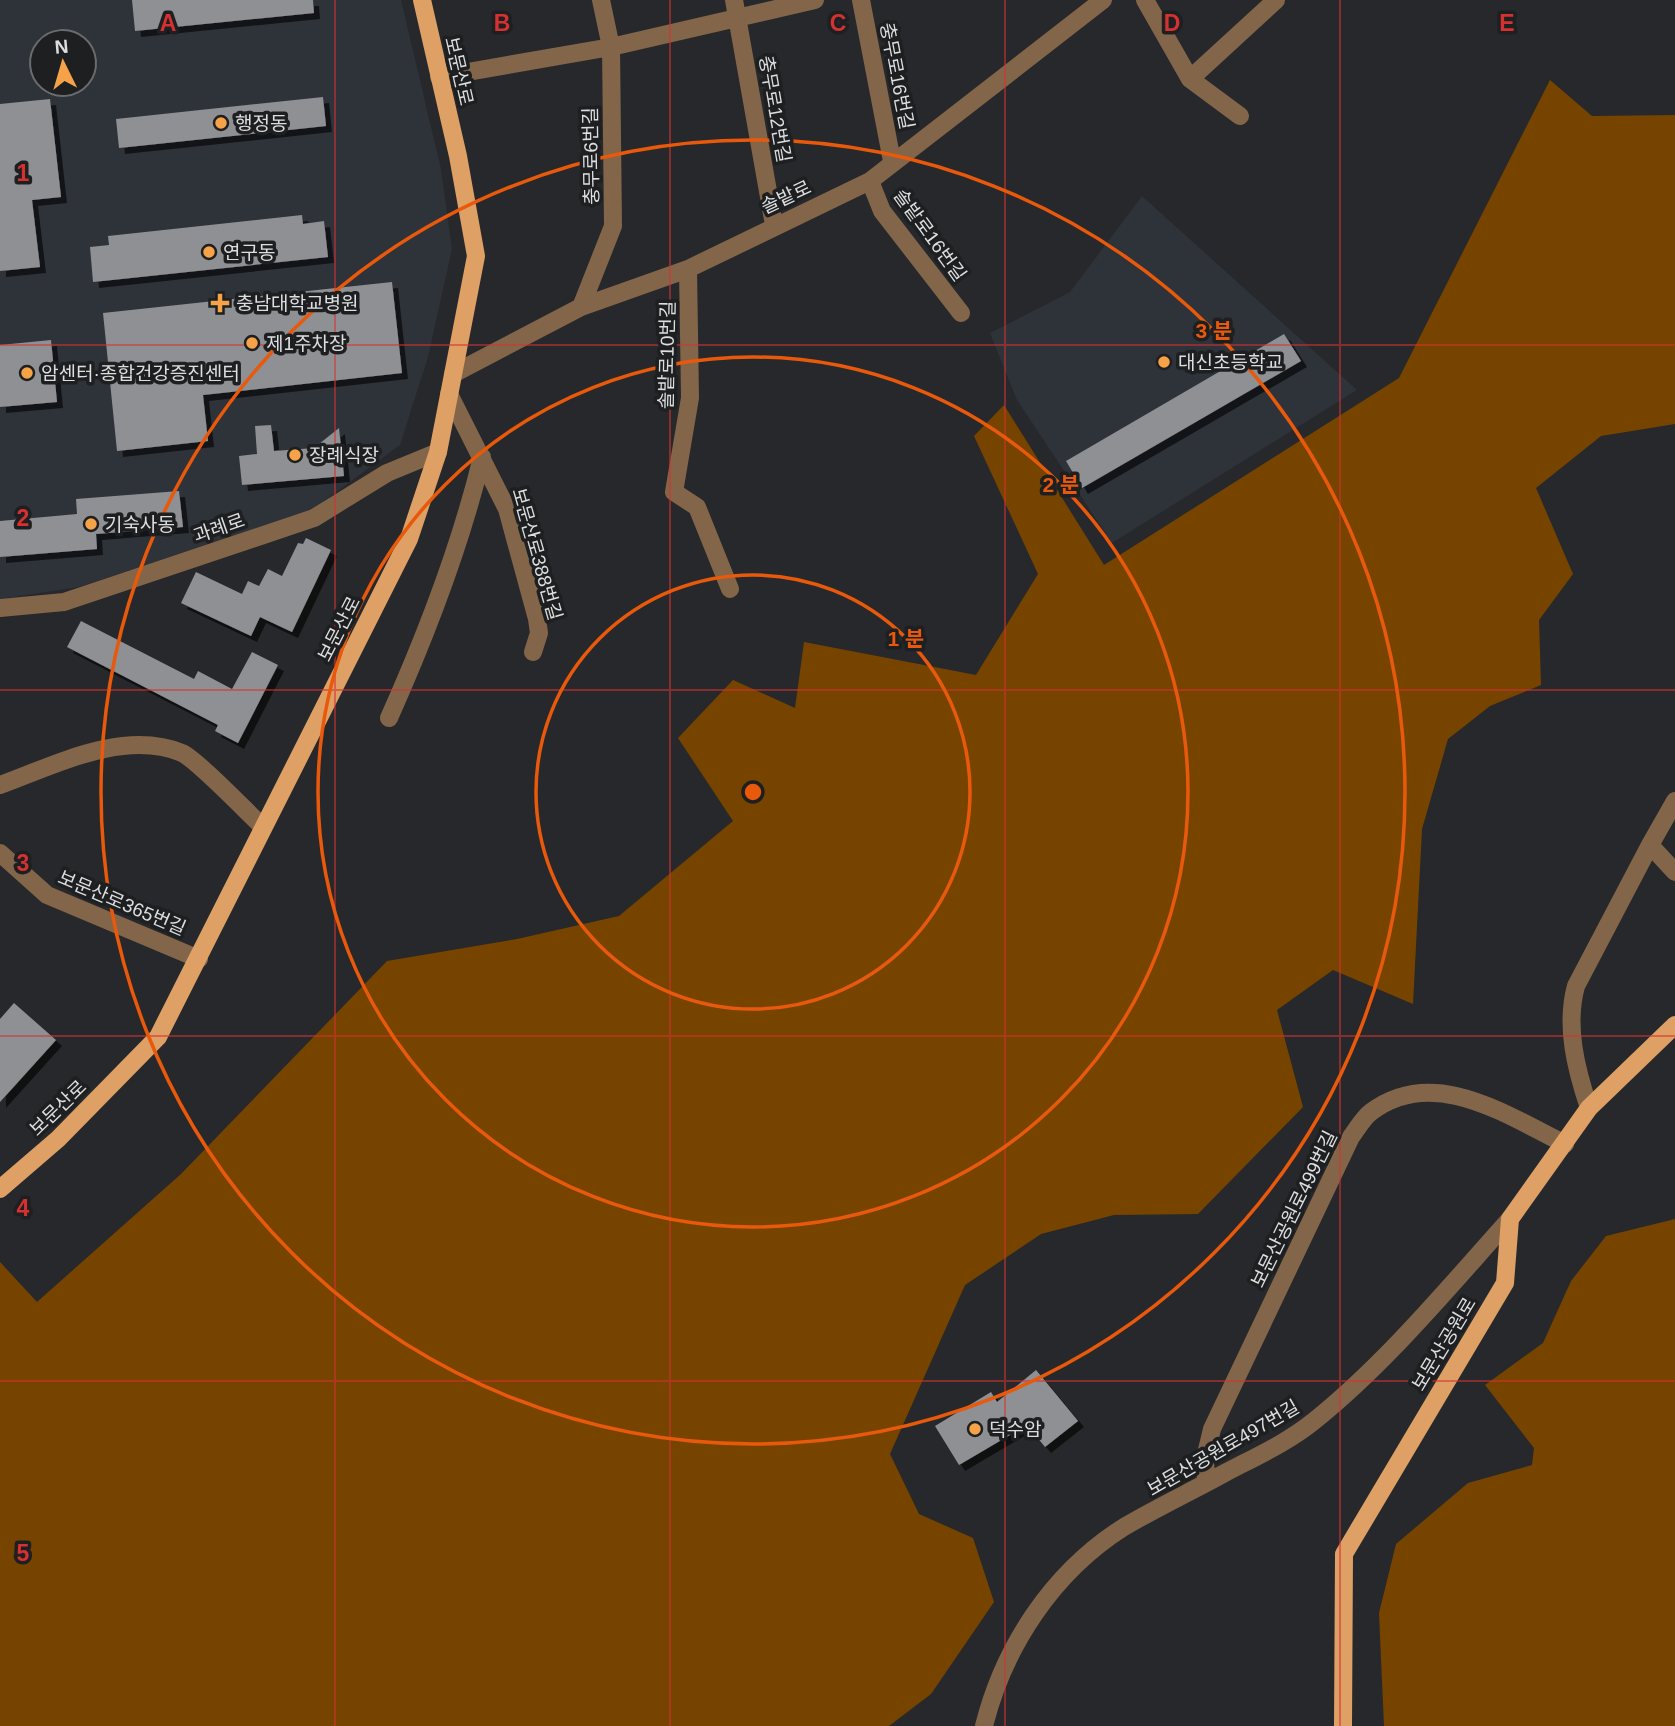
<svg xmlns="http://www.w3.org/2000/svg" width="1675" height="1726" viewBox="0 0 1675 1726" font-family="Arial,'Noto Sans KR',sans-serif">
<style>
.built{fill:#2e3239;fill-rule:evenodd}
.forest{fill:#740}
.building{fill:#8e9093;filter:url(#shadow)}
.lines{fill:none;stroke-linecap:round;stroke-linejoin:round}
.minor{stroke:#836549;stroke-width:18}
.major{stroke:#dea064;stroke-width:18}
.grid{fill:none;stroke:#d63131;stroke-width:2;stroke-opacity:0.55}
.ring{fill:none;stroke:#e8590c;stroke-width:3.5}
.poi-dot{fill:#f6a248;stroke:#1d1f21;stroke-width:2.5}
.labels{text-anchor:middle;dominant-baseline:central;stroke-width:7;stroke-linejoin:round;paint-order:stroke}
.street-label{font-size:19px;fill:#dddee0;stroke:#1d1f21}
.poi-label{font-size:19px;fill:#dddee0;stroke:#1d1f21;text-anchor:start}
.grid-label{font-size:23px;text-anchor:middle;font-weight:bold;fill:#d63131;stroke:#1d1f21;stroke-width:7;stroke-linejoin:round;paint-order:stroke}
.centre{fill:#e8590c;stroke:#1d1f21;stroke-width:3.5}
.ring-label{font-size:21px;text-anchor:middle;font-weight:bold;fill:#e8590c;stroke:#1d1f21;stroke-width:7;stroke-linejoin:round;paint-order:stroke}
</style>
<defs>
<filter id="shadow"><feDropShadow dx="6" dy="6" stdDeviation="0" flood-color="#0009"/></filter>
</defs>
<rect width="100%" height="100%" fill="#27282b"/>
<path class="built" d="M 0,0 L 401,0 L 441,169 L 452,249 L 428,357 L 400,445 L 312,510 L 79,587 L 0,599 ZM 42,42 L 84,42 L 84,84 L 42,84 Z
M 1142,196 L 1357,390 L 1112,543 L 1017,400 L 990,333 L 1070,292 Z"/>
<path class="forest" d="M 1550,80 L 1592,116 L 1675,115 L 1675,424 L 1601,436 L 1536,488 L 1573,574 L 1539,620 L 1541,685 L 1490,706 L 1448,739 L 1422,829 L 1413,1004 L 1333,970 L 1277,1010 L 1303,1107 L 1198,1214 L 1114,1215 L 1041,1234 L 965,1285 L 890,1454 L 919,1514 L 973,1538 L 994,1602 L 931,1694 L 889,1726 L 0,1726 L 0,1262 L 37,1302 L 181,1174 L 387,961 L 517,939 L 619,916 L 733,821 L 678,738 L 733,680 L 795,708 L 804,642 L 976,675 L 1038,574 L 974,436 L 1004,405 L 1104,565 L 1399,378 Z
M 1675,1219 L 1675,1726 L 1384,1726 L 1379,1613 L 1396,1544 L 1468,1483 L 1532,1465 L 1534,1448 L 1485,1385 L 1543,1343 L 1571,1281 L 1606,1236 Z"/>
<path class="building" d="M 132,0 L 313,0 L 314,13 L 135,31 Z
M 323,97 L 326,126 L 119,148 L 116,119 Z
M 50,99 L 61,197 L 32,200 L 40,267 L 0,271 L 0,104 Z
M 302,215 L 303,224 L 324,221 L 328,257 L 93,282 L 90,247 L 109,245 L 108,236 Z
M 392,282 L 402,373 L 203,395 L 208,441 L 117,451 L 103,313 Z
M 1284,334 L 1301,361 L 1082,488 L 1066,461 Z
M 51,340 L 57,402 L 0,407 L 0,345 Z
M 271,425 L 274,451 L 314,448 L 339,428 L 344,476 L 242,485 L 239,456 L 257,454 L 255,426 Z
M 179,491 L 183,527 L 96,534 L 97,549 L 0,557 L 0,521 L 77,514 L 76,499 Z
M 306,538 L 331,550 L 292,632 L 260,617 L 251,636 L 181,603 L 196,572 L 242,594 L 248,581 L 259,586 L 268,569 L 282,576 L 298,543 L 303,544 Z
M 81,621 L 194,679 L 198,671 L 232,689 L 252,652 L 278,665 L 238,743 L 215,731 L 218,725 L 67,647 Z
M 14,1003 L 56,1040 L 0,1102 L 0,1019 Z
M 1036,1370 L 1078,1421 L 1045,1447 L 1027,1425 L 959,1465 L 935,1426 L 991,1392 L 997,1402 Z"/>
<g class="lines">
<path class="minor" d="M 734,0 L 774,225
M 861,0 L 892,161
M 1145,0 L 1190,79 L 1240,116
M 439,77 L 611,47 L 815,0
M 1190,79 L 1276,0
M 870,181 L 882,211 L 961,313
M 688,269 L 690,398 L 674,492 L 697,507 L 730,589
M 581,307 L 613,226 L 611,47 L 601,0
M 453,374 L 581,307 L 688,269 L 870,181 L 1103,0
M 449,394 L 507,509 L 537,619 L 539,633 L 533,652
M 0,608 L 64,602 L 314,518 L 387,473 L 438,452
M 389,718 C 427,633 460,548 482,457
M 0,785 C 55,765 124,729 182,753 C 197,760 247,812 262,826
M 1675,801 L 1650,845 L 1675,872
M 0,853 L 47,895 L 199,959
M 1589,1108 C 1576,1069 1565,1026 1576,986 L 1650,845
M 1206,1483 L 1205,1458 L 1212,1429 L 1351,1137 C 1357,1129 1363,1118 1371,1112 C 1434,1065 1506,1115 1565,1144
M 984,1726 C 1004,1646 1053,1572 1124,1527 C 1156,1508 1190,1492 1223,1474 C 1253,1458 1287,1443 1314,1421 C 1387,1362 1448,1288 1510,1219"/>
<path class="major" d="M 0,1189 L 58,1139 L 158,1037 L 409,539 L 438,452 L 476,256 L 458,156 L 422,0
M 1343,1726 L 1344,1554 L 1505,1283 L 1510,1219 L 1589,1108 L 1675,1025"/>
</g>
<path class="grid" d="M 335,0 L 335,1726M 670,0 L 670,1726M 1005,0 L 1005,1726M 1340,0 L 1340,1726M 0,345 L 1675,345M 0,690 L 1675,690M 0,1036 L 1675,1036M 0,1381 L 1675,1381"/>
<g class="ring">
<circle cx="753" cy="792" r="217"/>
<circle cx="753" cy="792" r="435"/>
<circle cx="753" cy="792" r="652"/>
</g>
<g class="poi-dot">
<circle cx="221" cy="123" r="7"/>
<circle cx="209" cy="252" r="7"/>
<path d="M216.5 292.5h7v7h7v7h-7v7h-7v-7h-7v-7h7z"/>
<circle cx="252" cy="343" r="7"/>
<circle cx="1164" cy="362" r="7"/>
<circle cx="27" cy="373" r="7"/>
<circle cx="295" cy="455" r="7"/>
<circle cx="91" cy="524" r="7"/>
<circle cx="975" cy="1429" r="7"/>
</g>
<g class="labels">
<g class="street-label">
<text transform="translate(459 71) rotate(77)">보문산로</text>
<text transform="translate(897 76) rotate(79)">충무로16번길</text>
<text transform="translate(775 109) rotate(80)">충무로12번길</text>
<text transform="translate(591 156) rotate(-91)">충무로6번길</text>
<text transform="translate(786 197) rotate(-25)">솔밭로</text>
<text transform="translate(930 235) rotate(54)">솔밭로16번길</text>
<text transform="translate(667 355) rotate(-89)">솔밭로10번길</text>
<text transform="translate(219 528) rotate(-19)">과례로</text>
<text transform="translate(537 554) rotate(74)">보문산로388번길</text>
<text transform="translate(339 629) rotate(-63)">보문산로</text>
<text transform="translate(122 903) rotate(23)">보문산로365번길</text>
<text transform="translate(58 1108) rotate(-44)">보문산로</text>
<text transform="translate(1294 1209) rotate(-64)">보문산공원로499번길</text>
<text transform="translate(1444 1344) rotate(-59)">보문산공원로</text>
<text transform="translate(1223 1448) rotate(-30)">보문산공원로497번길</text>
</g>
<g class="poi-label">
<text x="235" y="123">행정동</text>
<text x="223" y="252">연구동</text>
<text x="236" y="303">충남대학교병원</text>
<text x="266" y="343">제1주차장</text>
<text x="1178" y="362">대신초등학교</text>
<text x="41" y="373">암센터·종합건강증진센터</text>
<text x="309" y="455">장례식장</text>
<text x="105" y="524">기숙사동</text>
<text x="989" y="1429">덕수암</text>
</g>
</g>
<g class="grid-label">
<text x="168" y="31">A</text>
<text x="502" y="31">B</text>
<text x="838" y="31">C</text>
<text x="1172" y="31">D</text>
<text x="1507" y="31">E</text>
<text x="23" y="181">1</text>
<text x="23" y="526">2</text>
<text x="23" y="871">3</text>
<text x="23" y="1216">4</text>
<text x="23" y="1561">5</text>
</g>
<circle cx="753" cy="792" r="10" class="centre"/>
<g class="ring-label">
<text x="1214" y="338">3 분</text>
<text x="1061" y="492">2 분</text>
<text x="906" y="646">1 분</text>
</g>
<g transform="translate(63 63) rotate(355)"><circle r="33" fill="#1d1f21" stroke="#6a6b6d" stroke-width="2"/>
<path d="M0-5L12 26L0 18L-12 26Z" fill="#f6a248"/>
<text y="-10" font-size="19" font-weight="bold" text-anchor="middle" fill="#dddee0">N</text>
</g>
</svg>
